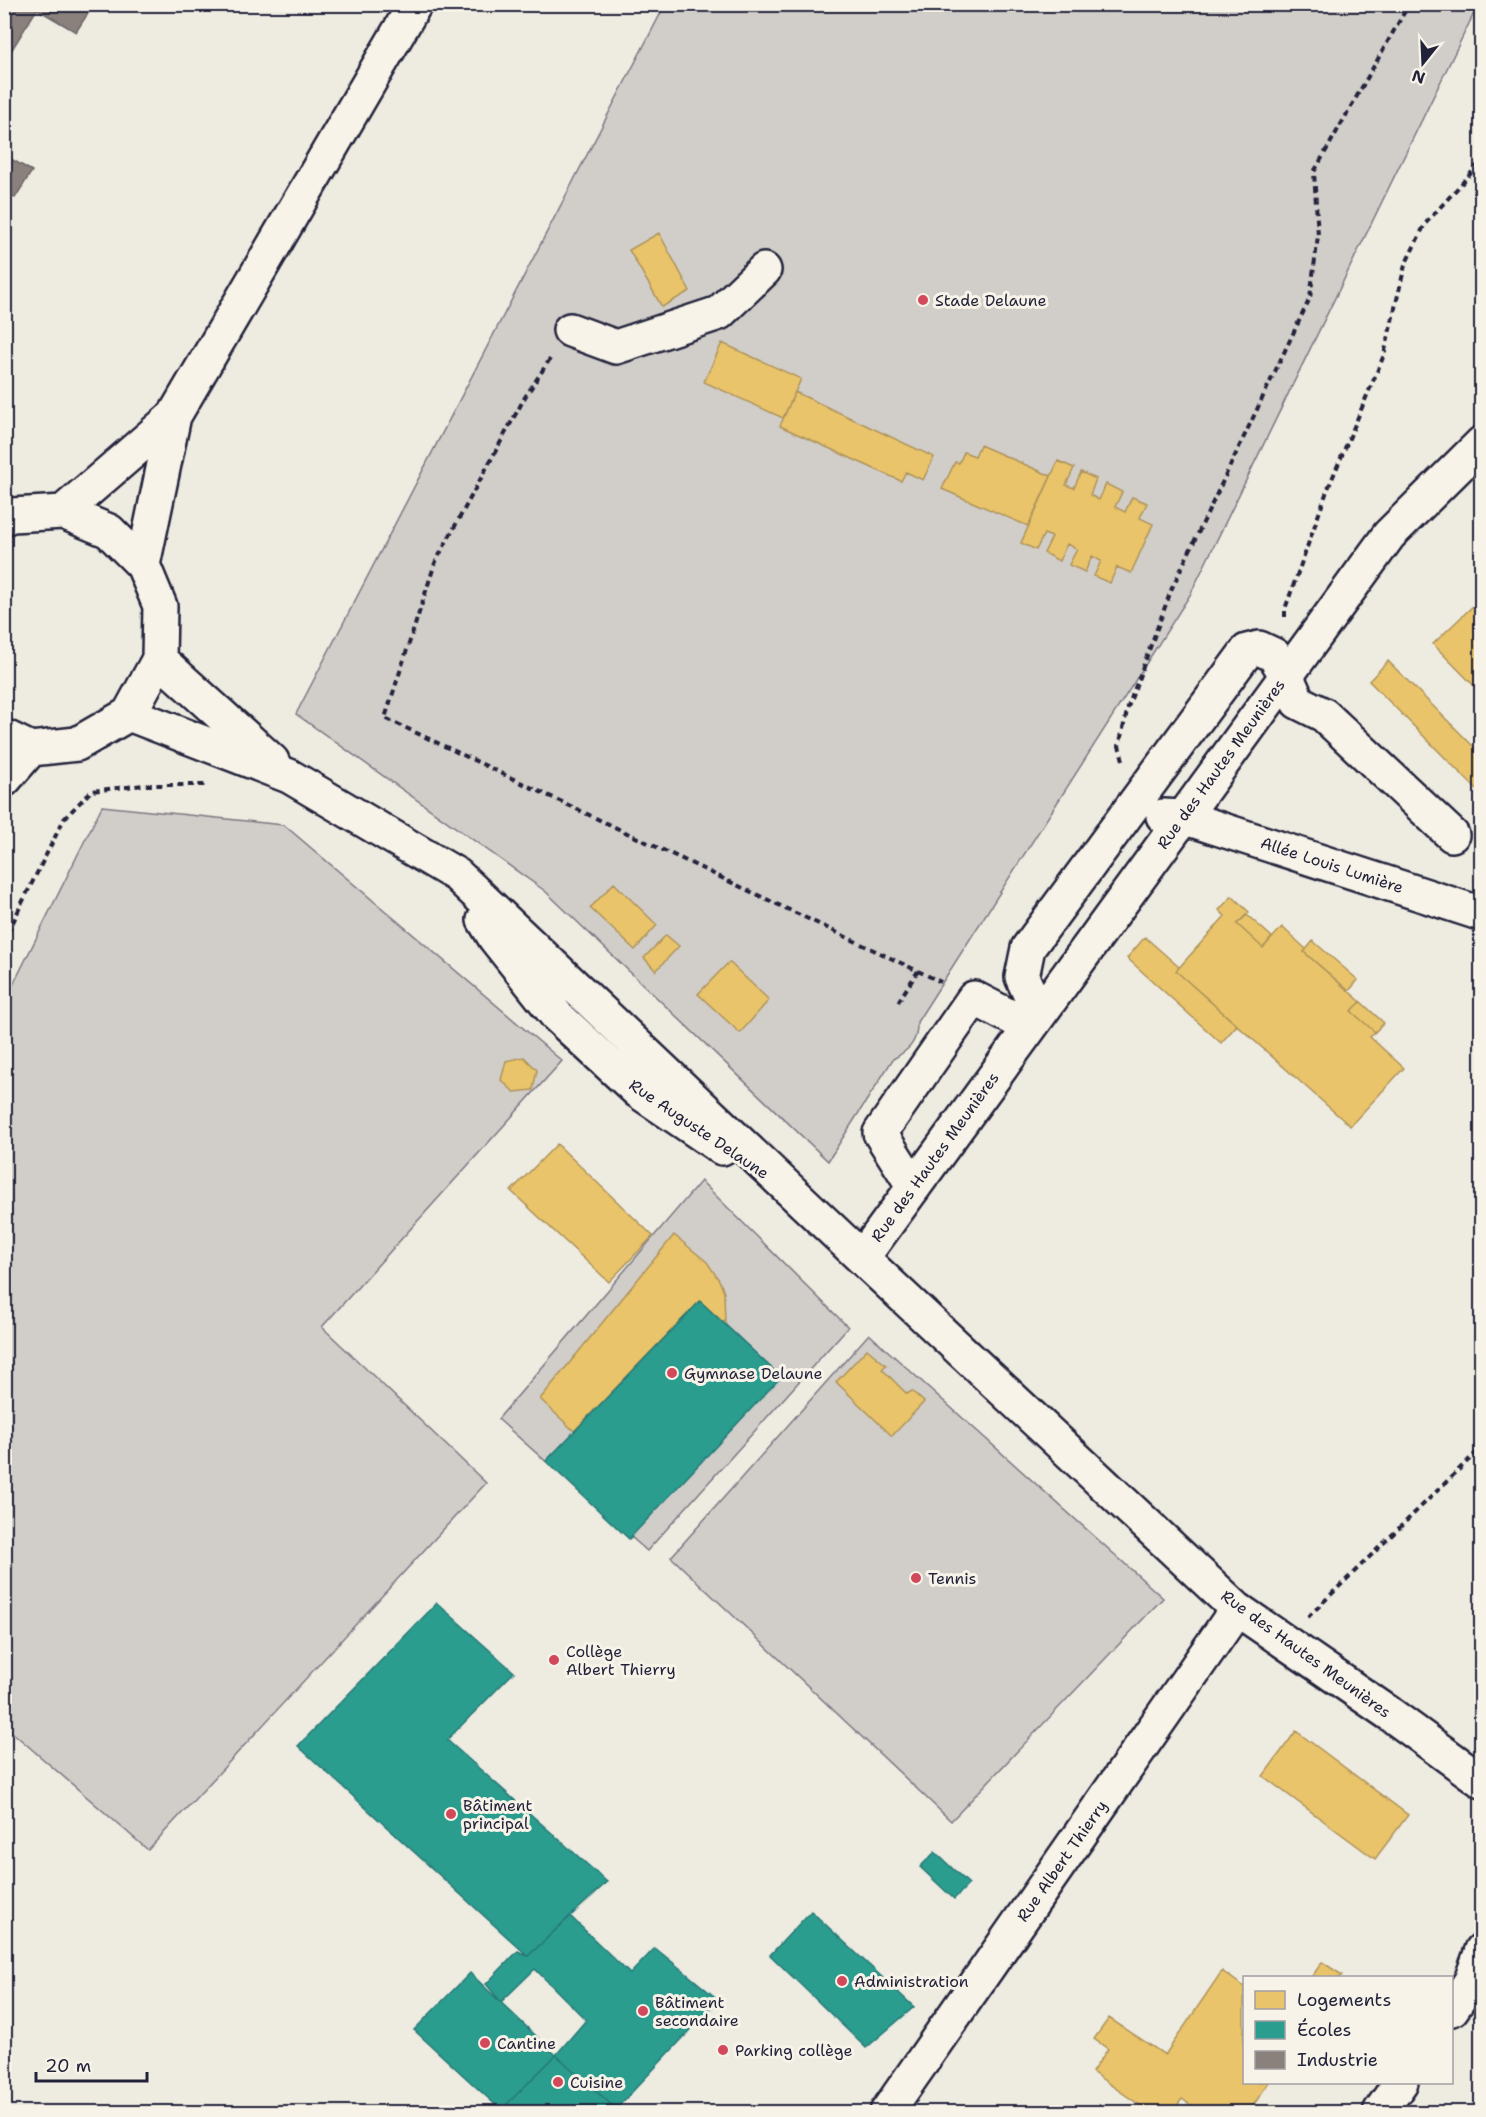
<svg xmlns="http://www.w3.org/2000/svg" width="1486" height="2117" viewBox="0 0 1486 2117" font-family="'Shantell Sans',sans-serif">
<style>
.green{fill:#d1cdc9;stroke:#7a7882;stroke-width:1.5}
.homes{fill:#e9c46a;stroke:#ad935c;stroke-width:1.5}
.schools{fill:#2a9d8f;stroke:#287876;stroke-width:1.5}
.industry{fill:#8a817c;stroke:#6b6468;stroke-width:1.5}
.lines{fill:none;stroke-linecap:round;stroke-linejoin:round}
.minor-casing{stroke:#22223b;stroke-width:38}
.major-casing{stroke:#22223b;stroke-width:38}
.path{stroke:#22223b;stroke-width:4;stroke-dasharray:6 4.5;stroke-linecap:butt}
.minor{stroke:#f7f3e8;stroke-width:33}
.major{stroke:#f7f3e8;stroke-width:33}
.poi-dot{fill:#d1495b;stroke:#f7f3e8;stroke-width:2}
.labels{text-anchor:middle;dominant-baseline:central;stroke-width:6;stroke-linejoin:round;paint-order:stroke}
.poi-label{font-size:16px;fill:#22223b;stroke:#f7f3e8;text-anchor:start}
.street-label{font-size:16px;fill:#22223b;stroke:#f7f3e8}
</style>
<rect width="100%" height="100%" fill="#eeebe1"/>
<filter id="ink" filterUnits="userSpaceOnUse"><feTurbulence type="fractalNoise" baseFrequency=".0167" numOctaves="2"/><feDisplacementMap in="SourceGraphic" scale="12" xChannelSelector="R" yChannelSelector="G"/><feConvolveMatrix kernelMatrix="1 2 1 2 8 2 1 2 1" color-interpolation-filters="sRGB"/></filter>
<g filter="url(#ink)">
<path class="green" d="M 665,5 L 1478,5 L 1190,595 L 917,1022 C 918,1042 909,1050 893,1059 L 828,1161 L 545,891 L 296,714 Z
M 102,806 L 284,825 L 562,1061 L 322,1327 L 486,1483 L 148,1850 L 5,1726 L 4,1003 Z
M 701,1181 L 848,1327 L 647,1551 L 498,1419 Z
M 869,1334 L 1163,1598 L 951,1821 L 671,1557 Z"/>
<path class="homes" d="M 659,233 L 690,291 L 662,307 L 629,250 Z
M 722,343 L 801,379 L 783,418 L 704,382 Z
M 795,392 L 934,457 L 923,480 L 906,472 L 901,481 L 780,426 Z
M 980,445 L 1051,476 L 1028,526 L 942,489 L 955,462 L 959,463 L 964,452 L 975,456 Z
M 1058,461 L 1074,468 L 1066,485 L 1074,488 L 1081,472 L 1096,479 L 1090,495 L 1099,500 L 1106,484 L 1122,492 L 1115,507 L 1125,512 L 1132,497 L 1147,503 L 1140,518 L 1153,524 L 1131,573 L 1117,567 L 1110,583 L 1094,576 L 1101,561 L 1092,556 L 1085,572 L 1069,565 L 1077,549 L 1067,544 L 1059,561 L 1044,553 L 1052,537 L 1044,534 L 1036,550 L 1021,543 Z
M 1475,604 L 1482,610 L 1482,694 L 1433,644 Z
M 1388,661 L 1482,755 L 1482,795 L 1369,681 Z
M 614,883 L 657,925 L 635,950 L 590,908 Z
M 1232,896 L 1249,912 L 1237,924 L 1263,948 L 1282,927 L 1306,949 L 1304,952 L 1361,1002 L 1351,1011 L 1375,1032 L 1370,1037 L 1404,1068 L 1350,1126 L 1176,971 L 1225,916 L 1219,910 Z
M 1247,915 L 1272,937 L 1263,948 L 1237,924 Z
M 666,935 L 679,946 L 656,971 L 644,958 Z
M 1145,937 L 1179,967 L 1176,971 L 1237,1025 L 1221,1043 L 1127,958 Z
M 1313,941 L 1358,980 L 1349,991 L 1304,952 Z
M 729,962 L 769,1000 L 740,1033 L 698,994 Z
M 1361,1002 L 1384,1023 L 1375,1032 L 1351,1011 Z
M 524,1057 L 537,1070 L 533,1090 L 514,1092 L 501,1080 L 506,1061 Z
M 557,1144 L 653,1236 L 609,1282 L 511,1191 Z
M 674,1235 L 707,1262 L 719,1280 L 724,1292 L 725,1324 L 700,1301 L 574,1431 L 540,1399 Z
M 867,1349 L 886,1365 L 882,1369 L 907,1394 L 912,1391 L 924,1402 L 892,1436 L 836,1382 Z
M 1296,1731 L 1408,1815 L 1375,1859 L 1263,1776 Z
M 1322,1962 L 1342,1975 L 1340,1978 L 1311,1978 Z
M 1222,1971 L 1244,1987 L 1244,2082 L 1269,2082 L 1249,2112 L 1201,2112 L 1182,2099 L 1172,2112 L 1150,2112 L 1092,2072 L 1108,2049 L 1094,2039 L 1109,2018 L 1165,2055 Z"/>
<path class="schools" d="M 700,1301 L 781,1377 L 629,1539 L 546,1461 Z
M 437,1603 L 514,1672 L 447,1740 L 607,1882 L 528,1956 L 298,1746 Z
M 935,1852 L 969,1884 L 954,1899 L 920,1867 Z
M 811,1911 L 914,2007 L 866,2048 L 770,1955 Z
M 570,1916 L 630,1974 L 655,1948 L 719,2000 L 616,2109 L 556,2055 L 586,2020 L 535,1969 L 501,2002 L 486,1984 L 518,1951 L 528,1956 Z
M 470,1973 L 556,2055 L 501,2110 L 414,2030 Z
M 556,2055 L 616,2109 L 612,2112 L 504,2112 L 501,2110 Z"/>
<path class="industry" d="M 4,4 L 94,4 L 76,32 L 37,9 L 11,51 L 4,47 Z
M 4,155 L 32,171 L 15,198 L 4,192 Z"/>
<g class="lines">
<g class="minor-casing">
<path id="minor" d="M 570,330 L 616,347 L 719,313 L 764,270
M 1482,443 L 1389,535 L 862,1258 L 1237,1609 L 1390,1714 L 1482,1781
M 159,659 L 272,761
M 129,714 L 289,776 L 457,875 L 862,1258
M 1163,816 L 1183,817 L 1482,914
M 484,920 L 495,938 L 557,1016 L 638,1091 L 722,1148
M 1039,1014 L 1022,977 L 1028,948 L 1247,651 L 1259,648 L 1274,655 L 1286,675 L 1298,702 L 1324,715 L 1452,835
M 914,1187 L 880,1133 L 974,998 L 1030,1027
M 1452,2009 L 1471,1981 L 1482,1950
M 887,2112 L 1237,1609
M 1380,2112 L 1401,2082"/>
</g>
<g class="major-casing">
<path id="major" d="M 63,512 L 174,416
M 4,518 L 12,515 L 63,512 L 109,531 L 143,565 L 160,606 L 159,659 L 129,714 L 77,744 L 31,749 L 4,736
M 143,565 L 174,416 L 415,4
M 4,780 L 31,749"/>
</g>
<path class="path" d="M 550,359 L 525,397 L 435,563 L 385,718 L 941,982
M 1285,617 L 1285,609 L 1327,491 L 1384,355 L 1405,265 L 1425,224 L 1473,171 L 1482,159
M 1123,760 L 1119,746 L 1128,707 L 1172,588 L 1310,298 L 1318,236 L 1314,172 L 1409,4
M 4,942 L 20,907 L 64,819 L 91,791 L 144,785 L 208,785
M 898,1002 L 918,971
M 1308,1617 L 1482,1447"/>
<use href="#minor" class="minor"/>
<use href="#major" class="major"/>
</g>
</g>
<g class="poi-dot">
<circle cx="923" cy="300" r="6"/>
<circle cx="672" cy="1373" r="6"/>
<circle cx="916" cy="1578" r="6"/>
<circle cx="554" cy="1660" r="6"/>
<circle cx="451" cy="1814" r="6"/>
<circle cx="842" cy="1981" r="6"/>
<circle cx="643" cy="2011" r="6"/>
<circle cx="485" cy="2043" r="6"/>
<circle cx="723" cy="2050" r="6"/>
<circle cx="558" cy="2082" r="6"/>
</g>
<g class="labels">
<g class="poi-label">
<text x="935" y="300">Stade Delaune</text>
<text x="684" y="1373">Gymnase Delaune</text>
<text x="928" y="1578">Tennis</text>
<text x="566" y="1651">Collège<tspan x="566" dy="18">Albert Thierry</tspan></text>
<text x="463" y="1805">Bâtiment<tspan x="463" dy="18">principal</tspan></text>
<text x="854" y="1981">Administration</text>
<text x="655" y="2002">Bâtiment<tspan x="655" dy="18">secondaire</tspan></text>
<text x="497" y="2043">Cantine</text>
<text x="735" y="2050">Parking collège</text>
<text x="570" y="2082">Cuisine</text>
</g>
<g class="street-label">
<text transform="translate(1221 764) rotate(-54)">Rue des Hautes Meunières</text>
<text transform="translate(1332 865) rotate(18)">Allée Louis Lumière</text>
<text transform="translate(699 1129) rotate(34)">Rue Auguste Delaune</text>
<text transform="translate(935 1157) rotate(-54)">Rue des Hautes Meunières</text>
<text transform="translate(1306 1654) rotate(36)">Rue des Hautes Meunières</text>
<text transform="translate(1062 1861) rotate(-55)">Rue Albert Thierry</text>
</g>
</g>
<rect width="1486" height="2117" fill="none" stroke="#f7f3e8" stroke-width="24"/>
<rect x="12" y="12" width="1462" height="2093" fill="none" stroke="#22223b" stroke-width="2" filter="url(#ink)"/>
<rect x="1243" y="1976" width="210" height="108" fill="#f7f3e8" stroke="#a29fa3" stroke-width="1.5"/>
<rect x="1255" y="1991" width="30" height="18" fill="#e9c46a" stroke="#a29fa3" stroke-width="1.5"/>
<text x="1297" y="2006" font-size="18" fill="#22223b">Logements</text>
<rect x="1255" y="2021" width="30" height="18" fill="#2a9d8f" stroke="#a29fa3" stroke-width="1.5"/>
<text x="1297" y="2036" font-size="18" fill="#22223b">Écoles</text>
<rect x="1255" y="2051" width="30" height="18" fill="#8a817c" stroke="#a29fa3" stroke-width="1.5"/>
<text x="1297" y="2066" font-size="18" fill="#22223b">Industrie</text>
<g transform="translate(1423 63) rotate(198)" stroke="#f7f3e8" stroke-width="4.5" paint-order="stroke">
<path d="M0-4.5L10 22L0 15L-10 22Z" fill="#22223b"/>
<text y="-9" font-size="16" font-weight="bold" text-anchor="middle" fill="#22223b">N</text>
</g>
<path d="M36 2072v9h111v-9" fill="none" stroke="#22223b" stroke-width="3"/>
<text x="45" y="2072" font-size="18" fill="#22223b" stroke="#f7f3e8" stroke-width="4.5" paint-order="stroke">20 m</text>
</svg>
